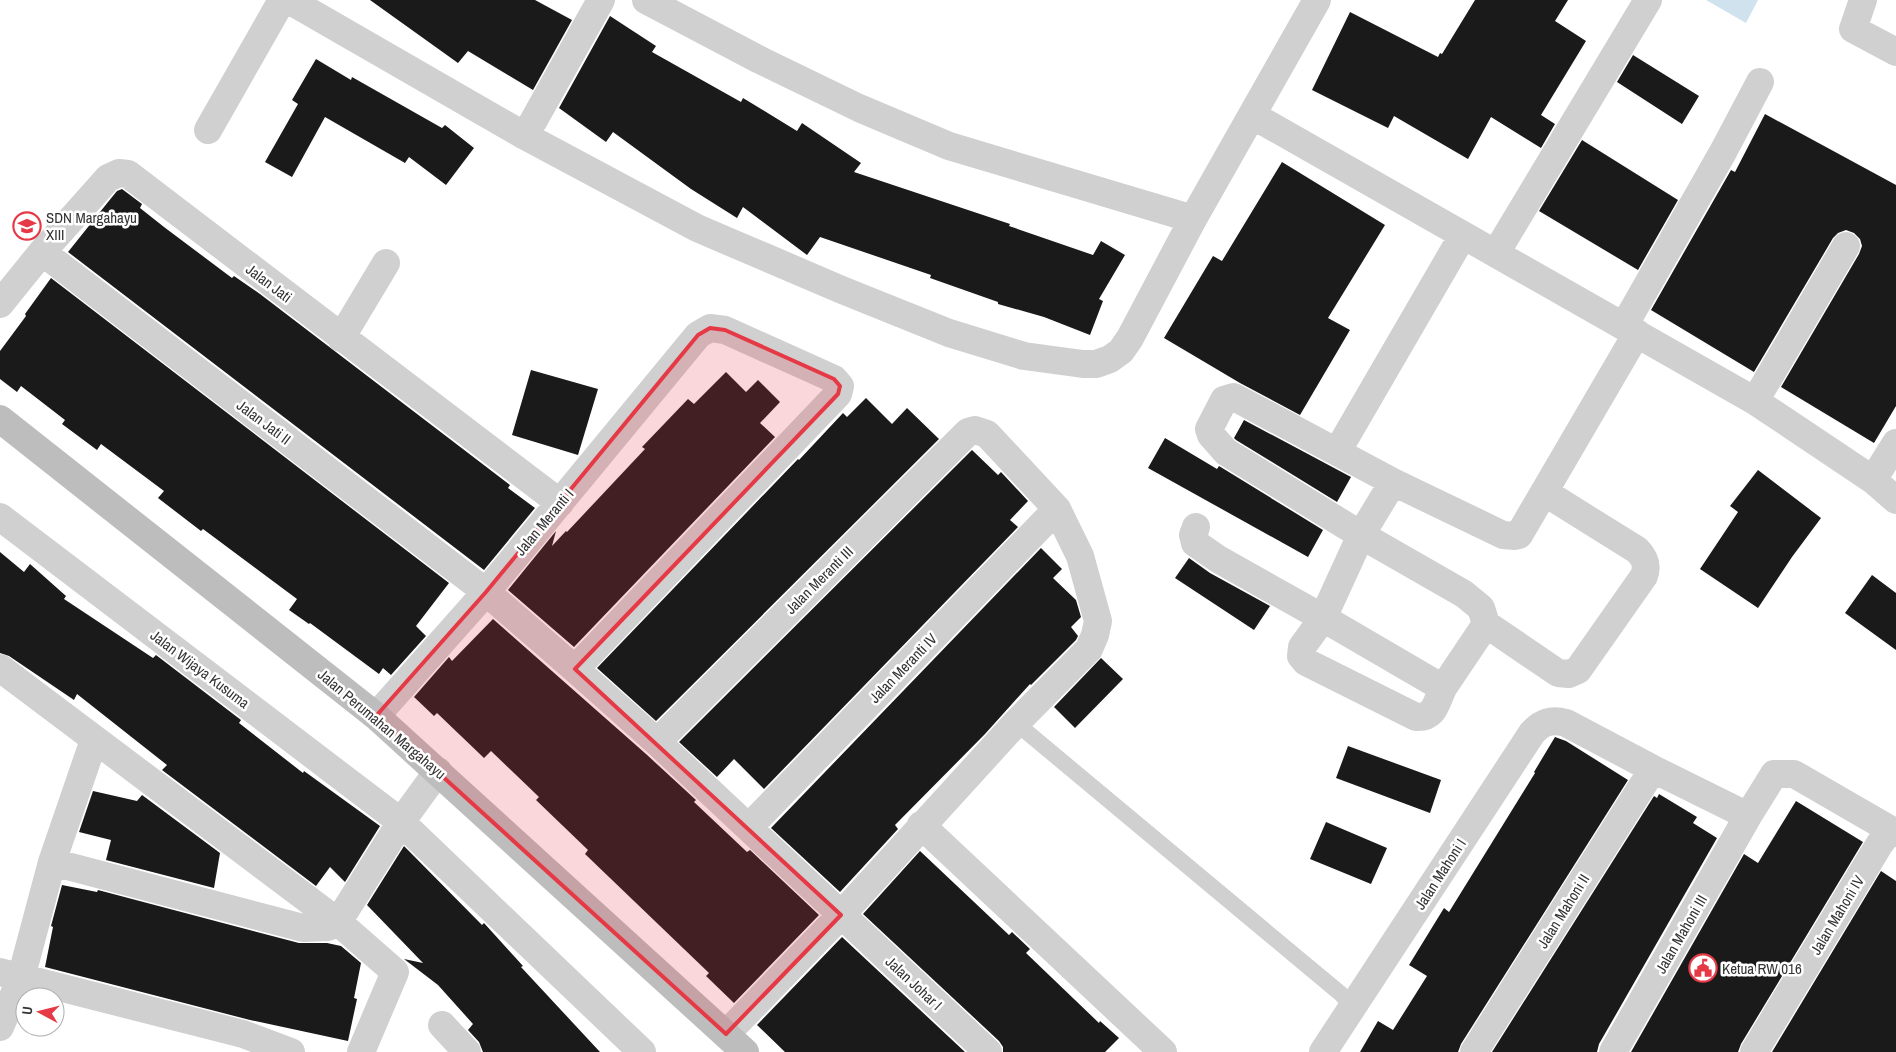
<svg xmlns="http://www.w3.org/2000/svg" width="1896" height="1052" viewBox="0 0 1896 1052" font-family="'Archivo Narrow',sans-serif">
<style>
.water{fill:#cfe2ee}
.building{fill:#1a1a1a}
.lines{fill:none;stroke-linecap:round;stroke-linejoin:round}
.lane{stroke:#d0d0d0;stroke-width:16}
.street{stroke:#d0d0d0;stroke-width:28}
.secondary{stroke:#bdbdbd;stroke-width:28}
.marked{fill:#e63946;fill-opacity:0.2;stroke:#e63946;stroke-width:4;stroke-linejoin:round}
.labels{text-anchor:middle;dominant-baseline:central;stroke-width:5;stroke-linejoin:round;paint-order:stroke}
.poi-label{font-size:15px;fill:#333;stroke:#fff;text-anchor:start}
.street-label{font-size:15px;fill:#333;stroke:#fff}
</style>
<rect width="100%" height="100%" fill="#fff"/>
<path class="water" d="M 1706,0 L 1758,0 L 1746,23 Z"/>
<path class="building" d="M 370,0 L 535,0 L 572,20 L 533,90 L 468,51 L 458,63 Z
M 1475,0 L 1568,0 L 1555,21 L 1586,41 L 1541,115 L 1555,124 L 1541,148 L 1491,117 L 1468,159 L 1394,116 L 1388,128 L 1312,90 L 1350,12 L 1438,57 L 1440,53 L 1442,54 Z
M 610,16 L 656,46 L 652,52 L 741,102 L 743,98 L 797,131 L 802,123 L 861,163 L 854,172 L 1010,224 L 1009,226 L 1093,255 L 1101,241 L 1125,255 L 1099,299 L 1103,301 L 1090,335 L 1044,317 L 998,304 L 998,302 L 930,278 L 931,275 L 820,237 L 807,255 L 743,207 L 737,218 L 691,189 L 613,132 L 606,142 L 559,108 Z
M 1633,55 L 1699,96 L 1682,124 L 1617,82 Z
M 316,59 L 351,80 L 352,77 L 442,128 L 445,125 L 474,148 L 446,185 L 409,157 L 405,163 L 325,117 L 292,177 L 265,162 L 298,104 L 292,100 Z
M 1765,114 L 1896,185 L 1896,406 L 1874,443 L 1781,387 L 1859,254 L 1862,246 L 1860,239 L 1854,233 L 1846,230 L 1838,233 L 1833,238 L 1754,372 L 1651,310 L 1731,170 L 1735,172 Z
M 1582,140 L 1678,200 L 1638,270 L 1539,211 Z
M 1282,162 L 1385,225 L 1328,318 L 1350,330 L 1300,415 L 1240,383 L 1164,338 L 1213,256 L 1222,261 Z
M 122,189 L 142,204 L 140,208 L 164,227 L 232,278 L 234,276 L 260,294 L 510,485 L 508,488 L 535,508 L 484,570 L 68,252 L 108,202 L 117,191 Z
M 51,278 L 449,583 L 416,626 L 426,636 L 391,675 L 383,668 L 379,674 L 310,623 L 309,624 L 289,610 L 297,599 L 203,529 L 201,531 L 158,498 L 164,491 L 101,444 L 97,450 L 62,424 L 65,420 L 21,386 L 17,392 L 0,379 L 0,351 L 26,316 L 25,314 Z
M 531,370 L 598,389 L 578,455 L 512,435 Z
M 726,372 L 746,392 L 758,380 L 780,402 L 760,423 L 775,437 L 574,647 L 508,590 L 556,531 L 552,546 L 566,531 L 567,532 L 645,449 L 642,447 L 688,399 L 694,404 Z
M 866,398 L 892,424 L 907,408 L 939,439 L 656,721 L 597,668 L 798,459 L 799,460 L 843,413 L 847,417 Z
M 1244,420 L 1351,477 L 1337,502 L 1236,440 L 1234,438 Z
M 1165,438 L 1217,469 L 1219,466 L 1323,530 L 1308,557 L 1148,468 Z
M 972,450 L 998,475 L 1001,472 L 1028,501 L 1010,520 L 1018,527 L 764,789 L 734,759 L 717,777 L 679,742 Z
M 1758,470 L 1821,518 L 1792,557 L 1758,608 L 1700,569 L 1738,512 L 1730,506 Z
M 1041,548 L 1062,569 L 1053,578 L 1076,600 L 1081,617 L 1071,627 L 1078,636 L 1076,640 L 1031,685 L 1030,684 L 985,734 L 895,825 L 898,829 L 840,892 L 771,828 Z
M 0,552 L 24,572 L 30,564 L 66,596 L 64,599 L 153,658 L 156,655 L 241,720 L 239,723 L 303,773 L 304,771 L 380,826 L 345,882 L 330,867 L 316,886 L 162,770 L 167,765 L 77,694 L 74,700 L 9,656 L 0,653 Z
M 1189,558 L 1210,573 L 1270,606 L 1254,630 L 1175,578 Z
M 1872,575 L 1896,593 L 1896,650 L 1845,613 Z
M 493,619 L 646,754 L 696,800 L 694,802 L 747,852 L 750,850 L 819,915 L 734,1003 L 706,976 L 709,973 L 585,854 L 588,850 L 536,800 L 539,797 L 491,751 L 484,758 L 437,713 L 434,716 L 414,697 L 449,657 L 452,661 Z
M 1101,658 L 1123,679 L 1075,728 L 1054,707 Z
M 1555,737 L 1566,741 L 1628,780 L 1461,1044 L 1458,1052 L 1360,1052 L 1378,1021 L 1393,1030 L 1427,976 L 1409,965 L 1444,908 L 1449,912 L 1535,773 L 1534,772 Z
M 1348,746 L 1441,780 L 1430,813 L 1336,778 Z
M 93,791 L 137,801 L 142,795 L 220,853 L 214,888 L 106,860 L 111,840 L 79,832 Z
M 1659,794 L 1697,817 L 1693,823 L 1717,838 L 1599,1044 L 1597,1052 L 1492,1052 L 1654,796 L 1657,798 Z
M 1796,801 L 1863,842 L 1741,1044 L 1738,1052 L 1631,1052 L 1744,854 L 1758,863 Z
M 1326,822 L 1387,848 L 1371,884 L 1310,859 Z
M 404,846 L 482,925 L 484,923 L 523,966 L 521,967 L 600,1052 L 483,1052 L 479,1042 L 468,1030 L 473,1024 L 438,985 L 404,959 L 423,963 L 367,905 Z
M 920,851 L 1009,935 L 1012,932 L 1030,949 L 1026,953 L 1099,1023 L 1100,1021 L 1119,1038 L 1105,1052 L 1003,1052 L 1003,1047 L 999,1041 L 863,914 Z
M 1881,871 L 1896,881 L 1896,1052 L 1772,1052 Z
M 62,885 L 97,892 L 98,890 L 299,943 L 327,943 L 341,946 L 361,963 L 354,998 L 357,999 L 348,1041 L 250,1020 L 45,967 L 53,927 L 51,926 Z
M 842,937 L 965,1052 L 785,1052 L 757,1025 Z"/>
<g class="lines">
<path class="lane" d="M 1016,723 L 1341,994 L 1353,1007"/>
<path class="street" d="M 289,0 L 525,136 L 697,228 L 842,290 L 949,333 L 1024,356 L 1083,364 L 1096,364 L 1110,359 L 1121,351 L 1130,338 L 1193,219 L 1317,0
M 646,0 L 760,60 L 859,108 L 949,146 L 1193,219
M 1863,0 L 1853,29 L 1896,52
M 1252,115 L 1755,401 L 1873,480 L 1896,500
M 208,130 L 282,0
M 525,136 L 601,0
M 1463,235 L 1337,452 L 1393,482 L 1503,535 L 1515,536 L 1519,535 L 1637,333
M 42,252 L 486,592 L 575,669 L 657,742 L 988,1052
M 1496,253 L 1648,0
M 0,304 L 42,252 L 108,178 L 119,173 L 128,174 L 560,503
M 1624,326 L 1723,152 L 1760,82
M 341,338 L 386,263
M 1755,401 L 1846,246
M 1337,452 L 1234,397 L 1224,400 L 1209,429 L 1211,435 L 1226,452 L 1361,535 L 1464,594 L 1481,608 L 1486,624 L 1558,673 L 1569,674 L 1578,670 L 1644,576 C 1648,565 1645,558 1637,550 L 1544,492
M 1873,480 L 1896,443
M 1393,482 L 1361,535 L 1323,618 L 1302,647 L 1301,656 L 1306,662 L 1416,717 C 1435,718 1436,703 1443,688
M 0,517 L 401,822 L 642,1052
M 1196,527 L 1193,535 L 1195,543 L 1218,559 L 1323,618 L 1443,688 L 1486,624
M 0,668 L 338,922 L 395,972 L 361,1052
M 376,716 L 486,592 L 698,335 L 710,328 L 725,330 L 834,379 L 840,386 L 838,394 L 575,669
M 657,742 L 968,432 L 975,430 L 987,434 L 1057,509 L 1080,556 L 1098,621 L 1095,635 L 1089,649 L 1016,723 L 841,915 L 726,1034
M 921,825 L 1163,1052
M 749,827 L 1057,509
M 52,862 L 303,928 L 328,927 L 338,922 L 401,822 L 438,771
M 0,972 L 243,1034 L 291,1052
M 442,1025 L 467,1052
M 0,1027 L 21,978 L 52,862 L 94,740
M 1323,1052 L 1532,733 C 1542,722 1551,719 1566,723 L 1653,769 L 1748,816 L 1774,774 L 1794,774 L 1896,833
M 1474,1052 L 1653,769
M 1613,1052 L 1748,816
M 1754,1052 L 1879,845 L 1890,830"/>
<path class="secondary" d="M 0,419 L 376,716 L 745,1052"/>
</g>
<path class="marked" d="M 710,328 L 725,330 L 834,379 L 840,386 L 838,394 L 575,669 L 841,915 L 726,1034 L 376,716 L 486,592 L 698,335 Z"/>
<defs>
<g id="school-ring" transform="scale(1.4375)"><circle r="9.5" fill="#fff" stroke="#e63946" stroke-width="1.5"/><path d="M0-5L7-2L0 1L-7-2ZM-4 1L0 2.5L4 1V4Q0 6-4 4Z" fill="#e63946"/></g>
<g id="civic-ring" transform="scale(1.4375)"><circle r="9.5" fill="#fff" stroke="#e63946" stroke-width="1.5"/><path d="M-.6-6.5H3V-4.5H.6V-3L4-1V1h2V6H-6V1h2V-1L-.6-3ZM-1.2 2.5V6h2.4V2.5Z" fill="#e63946"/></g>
</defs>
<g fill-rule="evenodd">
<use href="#school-ring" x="27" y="226"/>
<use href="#civic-ring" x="1703" y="968"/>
</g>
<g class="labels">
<g class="poi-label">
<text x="46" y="217">SDN Margahayu<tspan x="46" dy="17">XIII</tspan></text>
<text x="1722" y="968">Ketua RW 016</text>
</g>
<g class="street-label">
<text transform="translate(269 283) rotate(37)">Jalan Jati</text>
<text transform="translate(264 422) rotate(37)">Jalan Jati II</text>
<text transform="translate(544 522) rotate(-50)">Jalan Meranti I</text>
<text transform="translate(819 580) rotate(-45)">Jalan Meranti III</text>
<text transform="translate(903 668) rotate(-46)">Jalan Meranti IV</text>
<text transform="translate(200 669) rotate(37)">Jalan Wijaya Kusuma</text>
<text transform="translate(382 724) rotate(40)">Jalan Perumahan Margahayu</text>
<text transform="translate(1440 874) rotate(-57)">Jalan Mahoni I</text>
<text transform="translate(1563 911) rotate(-58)">Jalan Mahoni II</text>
<text transform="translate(1837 915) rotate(-59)">Jalan Mahoni IV</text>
<text transform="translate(1681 934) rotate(-60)">Jalan Mahoni III</text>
<text transform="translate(914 983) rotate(43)">Jalan Johar I</text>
</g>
</g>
<g transform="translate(40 1012) rotate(277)"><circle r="24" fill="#ffffff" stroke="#adadad"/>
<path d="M0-4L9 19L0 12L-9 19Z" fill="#e63946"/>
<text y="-8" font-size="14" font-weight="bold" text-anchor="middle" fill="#333333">U</text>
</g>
</svg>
